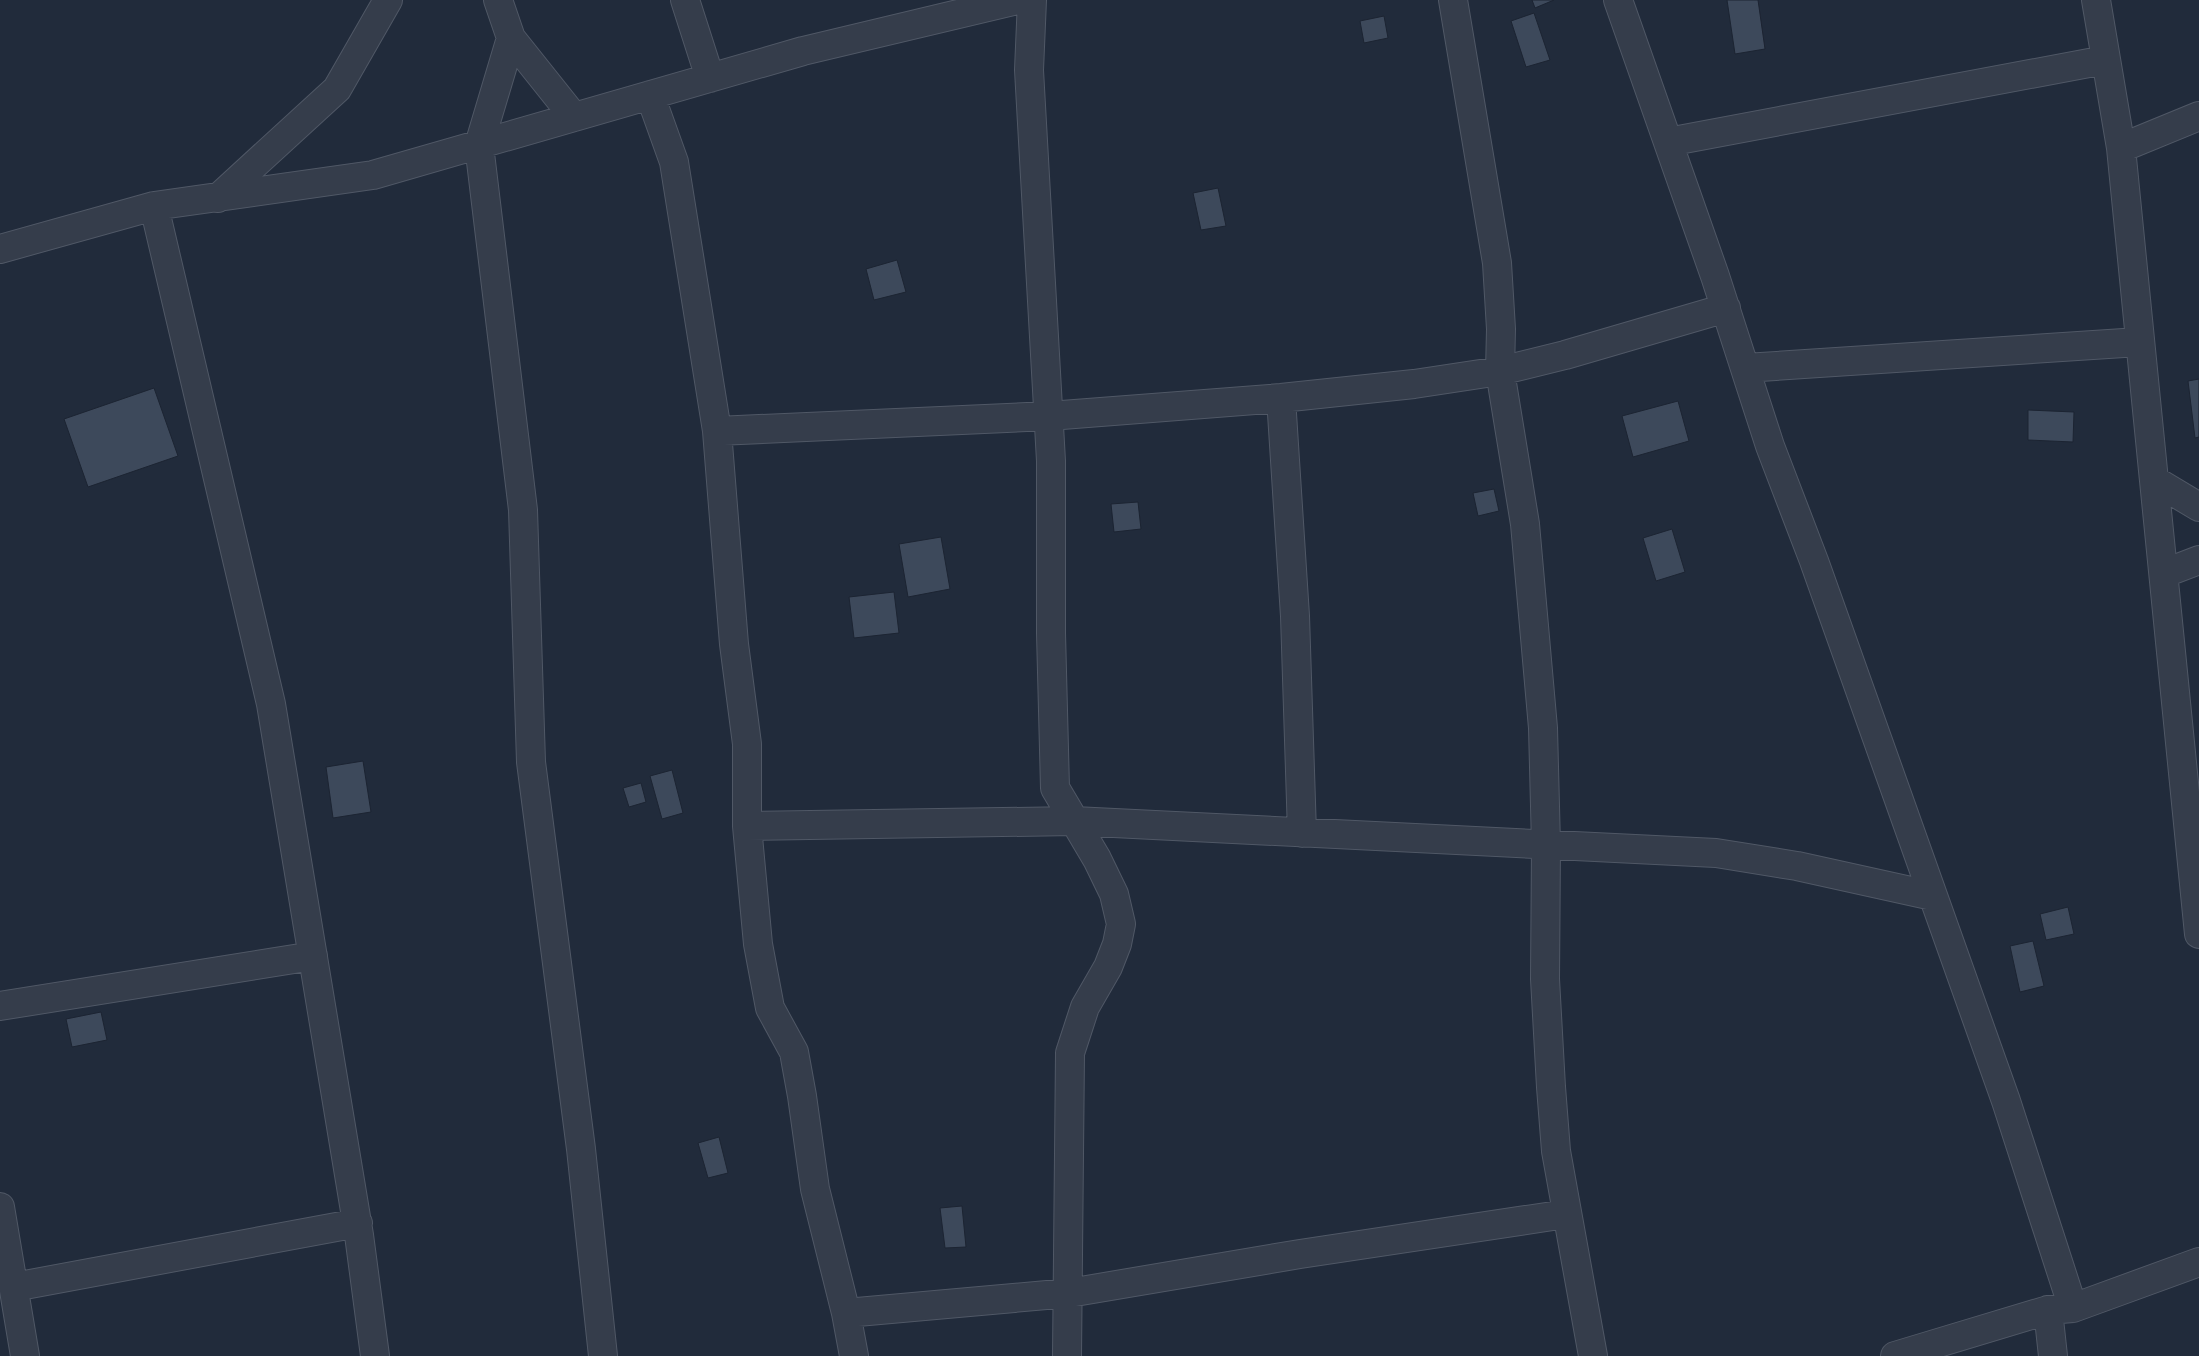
<svg xmlns="http://www.w3.org/2000/svg" width="2199" height="1356" viewBox="0 0 2199 1356" font-family="Poppins,sans-serif">
<style>
.building{fill:#3d495b;stroke:#1c2432}
.lines{fill:none;stroke-linecap:round;stroke-linejoin:round}
.minor-casing{stroke:#505866;stroke-width:30}
.minor{stroke:#353d4b;stroke-width:28}
</style>
<rect width="100%" height="100%" fill="#212b3b"/>
<path class="building" d="M 1532,0 L 1554,0 L 1535,8 Z
M 1727,0 L 1758,0 L 1765,49 L 1735,54 Z
M 1534,13 L 1550,60 L 1526,67 L 1511,21 Z
M 1384,16 L 1388,38 L 1364,43 L 1360,21 Z
M 1218,188 L 1226,226 L 1201,230 L 1193,193 Z
M 897,260 L 906,292 L 874,300 L 866,269 Z
M 2199,379 L 2199,437 L 2195,438 L 2188,381 Z
M 154,388 L 178,456 L 88,487 L 64,419 Z
M 1678,401 L 1689,441 L 1633,457 L 1622,416 Z
M 2028,410 L 2074,412 L 2073,442 L 2028,440 Z
M 1494,489 L 1499,511 L 1478,516 L 1473,493 Z
M 1138,502 L 1141,529 L 1114,532 L 1111,504 Z
M 1672,529 L 1685,572 L 1656,581 L 1643,538 Z
M 941,537 L 950,589 L 908,597 L 899,544 Z
M 894,592 L 899,633 L 854,638 L 849,597 Z
M 363,761 L 371,812 L 333,818 L 326,767 Z
M 672,770 L 683,813 L 662,819 L 650,776 Z
M 641,783 L 646,802 L 629,807 L 623,788 Z
M 2068,907 L 2074,934 L 2046,940 L 2040,914 Z
M 2033,941 L 2044,986 L 2020,992 L 2010,946 Z
M 101,1012 L 107,1040 L 72,1047 L 66,1019 Z
M 719,1137 L 728,1173 L 708,1178 L 698,1143 Z
M 962,1206 L 966,1247 L 945,1248 L 940,1208 Z"/>
<g class="lines">
<g class="minor-casing">
<path id="minor" d="M 498,0 L 511,38 L 574,117
M 685,0 L 710,78
M 1032,0 L 1029,70 L 1051,461 L 1051,633 L 1055,788 L 1097,859 L 1114,894 L 1121,924 L 1117,944 L 1108,967 L 1085,1007 L 1070,1053 L 1067,1356
M 1453,0 L 1497,263 L 1501,329 L 1500,371 L 1525,524 L 1543,728 L 1546,845 L 1545,979 L 1551,1087 L 1556,1151 L 1593,1356
M 1618,0 L 1715,276 L 1770,446 L 1814,561 L 2006,1101 L 2073,1308
M 2096,0 L 2121,148 L 2199,934
M 511,38 L 479,145 L 523,510 L 531,762 L 581,1149 L 603,1356
M 650,95 L 674,162 L 717,431 L 734,644 L 747,744 L 747,826 L 758,944 L 770,1008 L 794,1052 L 802,1096 L 815,1189 L 846,1313 L 854,1356
M 1668,142 L 2105,60
M 2121,148 L 2199,116
M 218,198 L 337,89 L 388,0
M 154,206 L 271,704 L 359,1235 L 375,1356
M 0,249 L 154,206 L 373,175 L 803,51 L 1017,0
M 1745,368 L 2139,342
M 1281,398 L 1295,616 L 1302,833
M 717,431 L 1049,416 L 1281,398 L 1414,384 L 1500,371 L 1565,355 L 1726,308
M 2154,480 L 2199,507
M 2165,573 L 2199,560
M 747,826 L 1074,821 L 1716,853 L 1797,866 L 1933,896
M 0,1006 L 313,956
M 0,1207 L 25,1356
M 14,1287 L 358,1223
M 2048,1310 L 2053,1356
M 846,1313 L 1069,1293 L 1300,1254 L 1566,1214
M 1895,1356 L 2048,1310 L 2073,1308 L 2199,1262"/>
</g>
<use href="#minor" class="minor"/>
</g>
</svg>
